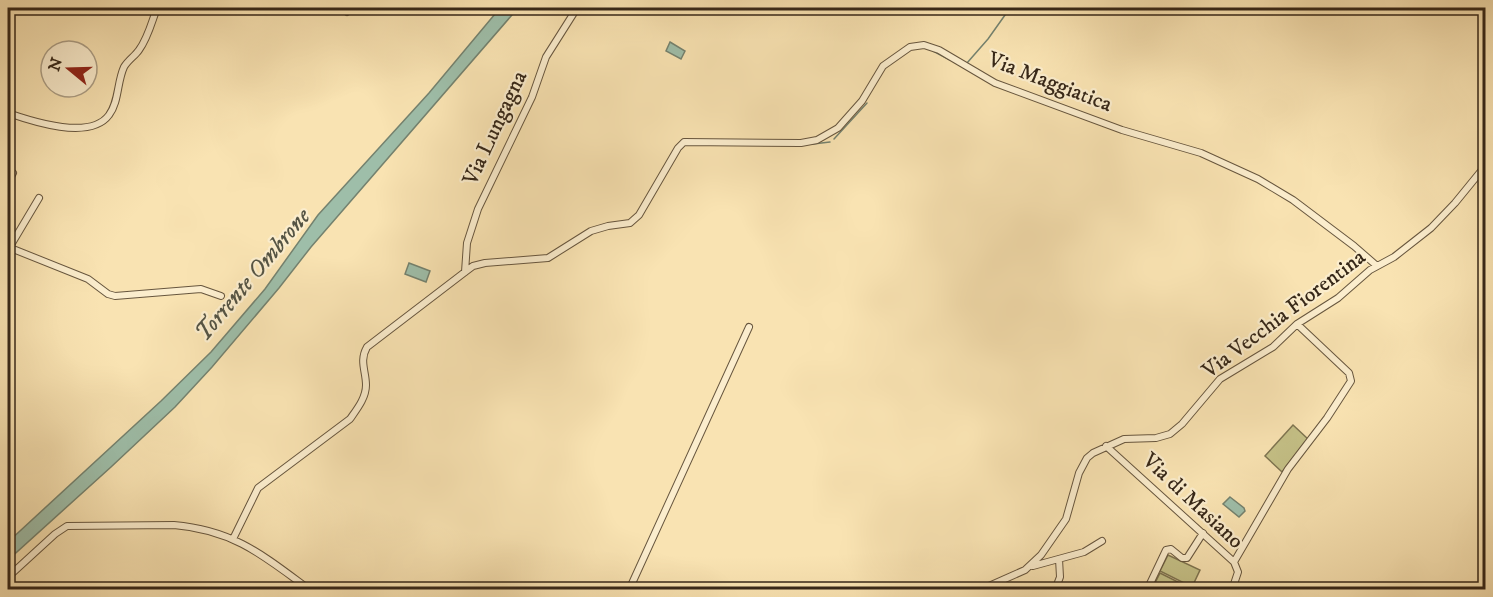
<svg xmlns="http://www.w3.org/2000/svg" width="1493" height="597" viewBox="0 0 1493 597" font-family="'IM FELL DW Pica',serif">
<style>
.green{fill:#c5c187;stroke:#7e7450;stroke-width:1.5}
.water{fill:#9ebea9;stroke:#74826f;stroke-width:1.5}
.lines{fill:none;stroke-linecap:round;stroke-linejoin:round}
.stream{stroke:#74826f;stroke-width:1.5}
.minor-casing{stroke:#67563e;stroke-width:8}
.minor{stroke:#fbedcd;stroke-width:6}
.labels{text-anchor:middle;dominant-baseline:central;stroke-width:4.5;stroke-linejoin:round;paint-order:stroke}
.street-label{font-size:22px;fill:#362718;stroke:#fbedcd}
.water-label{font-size:24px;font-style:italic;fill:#555444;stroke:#fbedcd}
</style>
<rect width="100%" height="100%" fill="#f9e3b2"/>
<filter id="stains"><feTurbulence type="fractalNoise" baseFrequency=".00333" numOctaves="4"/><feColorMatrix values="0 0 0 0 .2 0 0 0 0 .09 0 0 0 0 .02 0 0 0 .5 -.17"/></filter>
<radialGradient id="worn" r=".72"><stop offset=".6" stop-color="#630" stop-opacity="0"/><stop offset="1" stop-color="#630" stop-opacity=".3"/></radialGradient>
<path class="green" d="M 1293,425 L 1308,439 L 1282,472 L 1265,456 Z
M 1168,555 L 1200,570 L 1192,587 L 1160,571 Z
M 1160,573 L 1186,586 L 1184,589 L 1162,589 L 1154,585 Z"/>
<path class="water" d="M 500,8 L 518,8 L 311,247 L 279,288 L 212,367 L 175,407 L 111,467 L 8,560 L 8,542 L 161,401 L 211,352 L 265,289 L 318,215 L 429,93 Z
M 670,42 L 685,51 L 681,59 L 666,51 Z
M 409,263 L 430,271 L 426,282 L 405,274 Z
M 1230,497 L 1244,508 L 1245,511 L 1239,517 L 1223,504 Z"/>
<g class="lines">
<path class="stream" d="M 933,51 L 950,60
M 967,63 L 988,39 L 1010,8
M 834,139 L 867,103
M 813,144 L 830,142"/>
<g class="minor-casing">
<path id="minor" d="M 347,12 L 351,8
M 8,113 C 31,121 90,141 109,115 C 119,102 117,82 124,67 C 128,60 135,56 139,50 C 148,38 152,21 157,8
M 8,182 L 13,173
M 8,247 L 88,279 L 108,294 L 115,296 L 201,289 L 221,296
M 8,250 L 39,198
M 465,272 L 467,243 L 478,209 L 532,97 L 546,57 L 577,8
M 1106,446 L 1234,562 L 1238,572 L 1232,590
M 233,539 L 258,488 L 350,419 C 357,409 366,398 366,385 C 366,371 359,361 367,347 L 465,272 L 473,266 L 485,263 L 548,258 L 591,231 L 608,226 L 630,223 L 639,215 L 678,148 L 684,142 L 801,143 L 817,140 L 838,128 L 862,101 L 883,66 L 910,47 L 924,45 L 939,50 L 995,83 L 1122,130 L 1201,153 L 1258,179 L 1293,200 L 1354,246 L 1377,266
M 1234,562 L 1288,469 L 1327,418 L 1351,381 L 1349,373 L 1297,324
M 1033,566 L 1084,552 L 1102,541
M 8,577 L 55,534 L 67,526 L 174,525 C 234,530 264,556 310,590
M 629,590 L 749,327
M 980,590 L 1025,570 L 1041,555 L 1066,519 L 1079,473 L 1087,458 L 1093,453 L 1124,439 L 1156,438 L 1170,434 L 1182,424 L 1220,379 L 1273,347 L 1297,324 L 1338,298 L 1370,270 L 1394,257 L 1431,228 L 1455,203 L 1486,165
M 1055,590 L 1060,577 L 1059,559
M 1147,590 L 1166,550 L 1171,549 L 1182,558 L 1187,558 L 1203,533"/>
</g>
<use href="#minor" class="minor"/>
</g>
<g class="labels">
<g class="street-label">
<text transform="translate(1050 82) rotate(21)">Via Maggiatica</text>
<text transform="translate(495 128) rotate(-65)">Via Lungagna</text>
<text transform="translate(1284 314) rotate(-37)">Via Vecchia Fiorentina</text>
<text transform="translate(1193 501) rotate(43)">Via di Masiano</text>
</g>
<g class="water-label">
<text transform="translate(253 275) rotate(-50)">Torrente Ombrone</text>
</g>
</g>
<rect width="1493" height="597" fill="none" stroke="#f9e3b2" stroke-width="30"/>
<rect x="9" y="9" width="1475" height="579" fill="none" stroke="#362718" stroke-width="3"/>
<rect x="15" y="15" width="1463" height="567" fill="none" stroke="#362718" stroke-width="1.5"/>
<g transform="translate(69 69) rotate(289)"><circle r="28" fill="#fbedcd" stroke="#ac9e85" stroke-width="1.5"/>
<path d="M0-4.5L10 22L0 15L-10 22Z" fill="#8f2418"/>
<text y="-9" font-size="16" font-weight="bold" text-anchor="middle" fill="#362718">N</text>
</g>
<rect width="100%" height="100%" filter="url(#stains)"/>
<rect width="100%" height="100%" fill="url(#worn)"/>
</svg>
